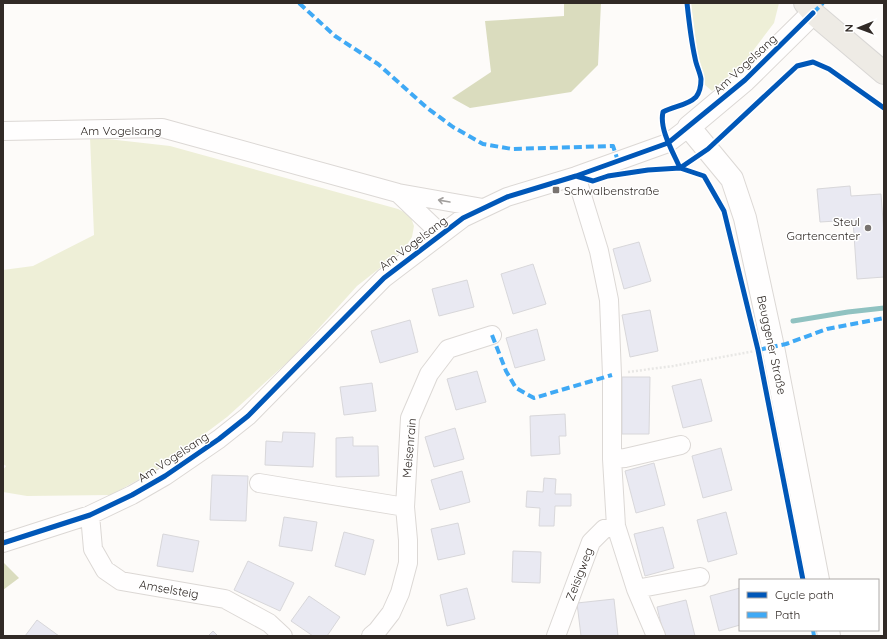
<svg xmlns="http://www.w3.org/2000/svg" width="887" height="639" viewBox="0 0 887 639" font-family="Quicksand,sans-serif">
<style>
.green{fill:#eeefd7}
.forest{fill:#dadcbe}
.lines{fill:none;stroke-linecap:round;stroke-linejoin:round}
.stream{stroke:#90c2c1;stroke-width:5}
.building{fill:#e9e9f2;stroke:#d8d7da}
.minor-casing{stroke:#dcd8d5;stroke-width:20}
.tertiary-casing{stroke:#dcd8d5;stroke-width:24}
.primary-casing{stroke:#d9d7d5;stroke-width:24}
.path{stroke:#e8e7e5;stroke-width:2.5;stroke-dasharray:2 2;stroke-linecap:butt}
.minor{stroke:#fffefe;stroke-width:18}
.tertiary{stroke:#fffefe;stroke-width:22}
.primary{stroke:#eeebe5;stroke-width:22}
.quiet{stroke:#3fa9f5;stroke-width:4;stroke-dasharray:8 4;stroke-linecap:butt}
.cycleway-casing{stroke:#fff;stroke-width:8}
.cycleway{stroke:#0057b8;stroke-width:5}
.oneway{stroke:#a29f9d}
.poi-dot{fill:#787370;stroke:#fff;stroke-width:1.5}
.labels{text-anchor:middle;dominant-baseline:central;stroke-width:3;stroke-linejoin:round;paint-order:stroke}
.street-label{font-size:12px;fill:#312a26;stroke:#fff}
.poi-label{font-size:12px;fill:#312a26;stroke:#fff;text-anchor:start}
</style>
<rect width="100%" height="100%" fill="#fdfbf9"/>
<path class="green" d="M 691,3 L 779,3 L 774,23 L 746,60 L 712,91 L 705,85 L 697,50 Z
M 90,137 L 170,146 L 398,209 L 410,215 L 414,226 L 412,237 L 404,249 L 357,286 L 292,358 L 227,417 L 159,468 L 111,495 L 27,496 L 3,492 L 3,470 L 6,466 L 3,464 L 3,270 L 33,266 L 94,235 Z"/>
<path class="forest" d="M 564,3 L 601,3 L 598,65 L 571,92 L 470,108 L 452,98 L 491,72 L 485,21 L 564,16 Z
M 3,562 L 19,578 L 3,590 Z"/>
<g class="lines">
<path class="stream" d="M 793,321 L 848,312 L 884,308"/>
</g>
<path class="building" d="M 850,186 L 851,196 L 881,194 L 884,234 L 884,277 L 857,279 L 853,220 L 820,222 L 817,189 Z
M 639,242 L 651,281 L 624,289 L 613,249 Z
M 533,264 L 546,304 L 513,314 L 501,274 Z
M 467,280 L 474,307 L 439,316 L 432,289 Z
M 650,310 L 658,351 L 630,357 L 622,315 Z
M 410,320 L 418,352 L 380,363 L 371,331 Z
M 537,329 L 545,360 L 515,368 L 506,338 Z
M 477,371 L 486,402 L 456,410 L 447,379 Z
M 622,377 L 650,377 L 649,434 L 622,434 Z
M 701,379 L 712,421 L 683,428 L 672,386 Z
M 372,383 L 376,411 L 344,415 L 340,387 Z
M 565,414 L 566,436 L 559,436 L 560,454 L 531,456 L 530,416 Z
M 455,428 L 464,459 L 434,467 L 425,437 Z
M 283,432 L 315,433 L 313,467 L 265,465 L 266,441 L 282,442 Z
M 353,437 L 353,446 L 378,446 L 379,476 L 336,477 L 336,438 Z
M 721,448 L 732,490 L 703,498 L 692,456 Z
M 654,463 L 665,505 L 636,513 L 625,471 Z
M 462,471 L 470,502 L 440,510 L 431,480 Z
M 212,475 L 248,476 L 246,521 L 210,520 Z
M 544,478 L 556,479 L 555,494 L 571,494 L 571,506 L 555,506 L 554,526 L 539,526 L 540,508 L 526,507 L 527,491 L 543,492 Z
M 726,512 L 737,554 L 708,562 L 697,520 Z
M 284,517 L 317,522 L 312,551 L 279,546 Z
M 458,523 L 465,554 L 438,560 L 431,529 Z
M 663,527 L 674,568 L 645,576 L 634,534 Z
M 344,532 L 374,540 L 365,575 L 335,566 Z
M 163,534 L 199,541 L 193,572 L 157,566 Z
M 513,551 L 541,552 L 540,583 L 512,582 Z
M 248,561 L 294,583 L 280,611 L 234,590 Z
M 467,588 L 475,619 L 447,626 L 440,595 Z
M 740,588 L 740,625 L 719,631 L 710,596 Z
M 309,596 L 340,617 L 327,636 L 313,636 L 291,621 Z
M 614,599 L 618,636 L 581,636 L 577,603 Z
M 686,600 L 695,636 L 664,636 L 657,607 Z
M 37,620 L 59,636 L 25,636 Z
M 213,631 L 218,636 L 208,636 Z"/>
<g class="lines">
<g class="minor-casing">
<path id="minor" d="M 3,131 L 162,128 L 398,193 L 483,208
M 576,176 L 599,251 L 609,300 L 612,375 L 612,459 L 616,526 L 636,589 L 656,636
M 398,193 L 441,234
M 612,459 L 625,458 L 681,445
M 259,483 L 405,507
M 90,515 L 93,549 L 105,570 L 121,581 L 225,599 L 269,623 L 283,636
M 3,543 L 90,515 L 132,495 L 165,476 L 219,439 L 248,416 L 384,278 L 463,218 L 507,197 L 576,176 L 668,143 L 689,127
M 636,589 L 700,577
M 371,636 L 377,631 L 391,613 L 400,593 L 408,563 L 408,540 L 405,507 L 410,418 L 429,374 L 448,349 L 492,335
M 556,636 L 591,542 L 604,529 L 616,526"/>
</g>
<g class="tertiary-casing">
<path id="tertiary" d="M 813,13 L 745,80 L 689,127 L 732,179 L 745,218 L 773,347 L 818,580
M 828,630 L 829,636"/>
</g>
<g class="primary-casing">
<path id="primary" d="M 805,3 L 813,13 L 884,73"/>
</g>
<path class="path" d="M 628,372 L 673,366 L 755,351"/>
<use href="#minor" class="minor"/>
<use href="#tertiary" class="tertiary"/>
<use href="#primary" class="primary"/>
<path class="quiet" d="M 299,3 L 335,36 L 378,64 L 426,107 L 453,127 L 483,144 L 512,149 L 613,146 L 618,161
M 813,13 L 823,3
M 492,335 L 506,371 L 516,388 L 534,398 L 612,375
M 758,350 L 786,344 L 827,329 L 884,318
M 813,630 L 814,636"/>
<g class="cycleway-casing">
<path id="cycleway" d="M 687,3 C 689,22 691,40 695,58 C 696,65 700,72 701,79 C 701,85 700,92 696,97 C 687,106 673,106 663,112 C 659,129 673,152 680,168 L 704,176 L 724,211 L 758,350 L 803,580
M 576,176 L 593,181 L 608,176 L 648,170 L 680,168 L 708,149 L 797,66 L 813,62 L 829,69 L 884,108
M 3,543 L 90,515 L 132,495 L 165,476 L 219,439 L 248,416 L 384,278 L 463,218 L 507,197 L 576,176 L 668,143 L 745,80 L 813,13"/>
</g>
<use href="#cycleway" class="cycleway"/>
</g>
<defs><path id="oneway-shaft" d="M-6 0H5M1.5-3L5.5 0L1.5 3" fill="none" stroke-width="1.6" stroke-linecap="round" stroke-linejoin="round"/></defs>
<use class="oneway" href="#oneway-shaft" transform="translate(444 201) rotate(-170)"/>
<g class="poi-dot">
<rect x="552" y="186" width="8" height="8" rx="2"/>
<circle cx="868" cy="228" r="4"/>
</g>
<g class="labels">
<g class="street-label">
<text transform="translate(745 64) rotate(-43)">Am Vogelsang</text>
<text x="121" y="130">Am Vogelsang</text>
<text transform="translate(413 243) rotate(-37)">Am Vogelsang</text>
<text transform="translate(772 345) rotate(78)">Beuggener Straße</text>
<text transform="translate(409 448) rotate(-85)">Meisenrain</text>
<text transform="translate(173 457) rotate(-33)">Am Vogelsang</text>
<text transform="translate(579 574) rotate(-69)">Zeisigweg</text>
<text transform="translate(169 589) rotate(10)">Amselsteig</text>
</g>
<g class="poi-label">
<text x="564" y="190">Schwalbenstraße</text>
<text x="860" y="221" text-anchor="end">Steul<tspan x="860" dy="14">Gartencenter</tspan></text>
</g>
</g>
<rect width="887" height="639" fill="none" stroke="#312a26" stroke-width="8"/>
<rect x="739" y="579" width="140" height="52" fill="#ffffff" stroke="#adaaa8"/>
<rect x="747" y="592" width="20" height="6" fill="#0057b8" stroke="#adaaa8"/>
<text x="775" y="599" font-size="12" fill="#312a26">Cycle path</text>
<rect x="747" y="612" width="20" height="6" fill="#3fa9f5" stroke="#adaaa8"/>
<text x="775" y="619" font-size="12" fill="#312a26">Path</text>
<g transform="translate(859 28) rotate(269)" stroke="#ffffff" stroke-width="3" paint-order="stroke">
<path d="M0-3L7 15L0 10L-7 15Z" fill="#312a26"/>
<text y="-6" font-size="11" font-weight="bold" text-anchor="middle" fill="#312a26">N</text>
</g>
</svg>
